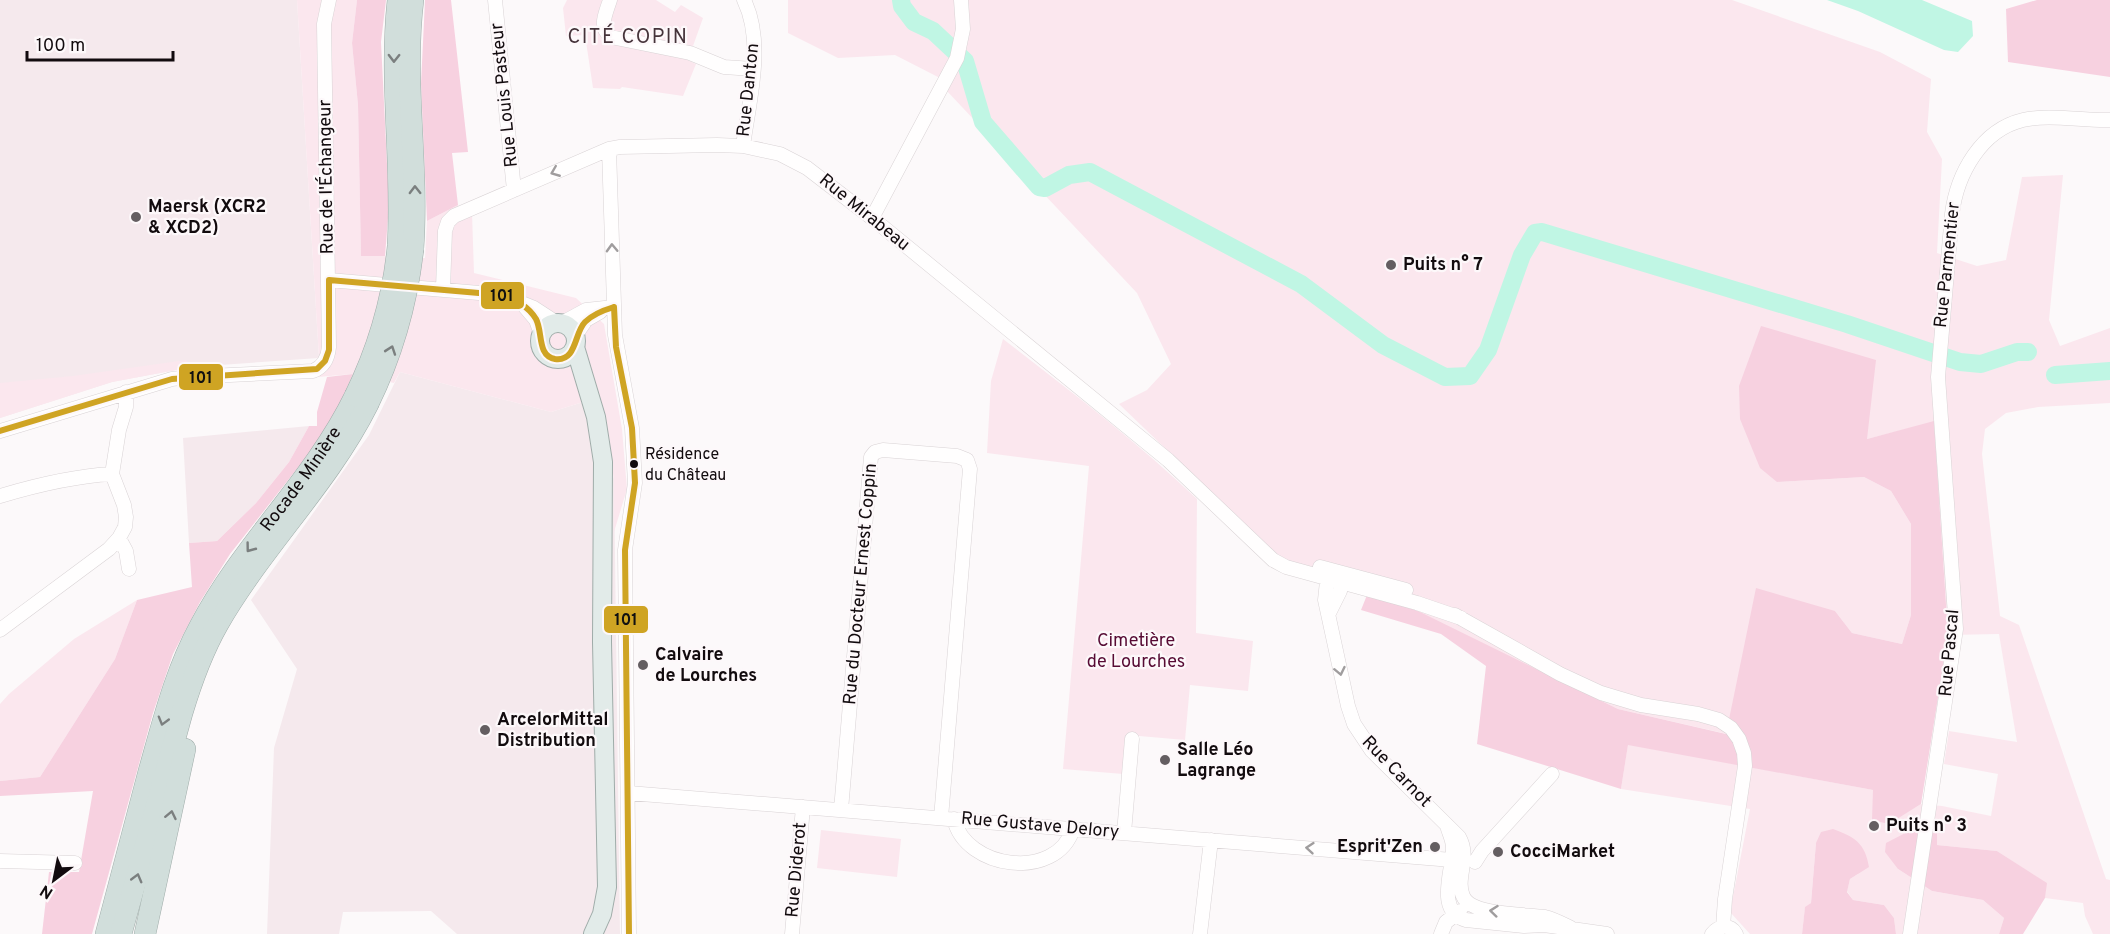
<svg xmlns="http://www.w3.org/2000/svg" width="2110" height="934" viewBox="0 0 2110 934" font-family="Overpass,sans-serif">
<style>
.built{fill:#f5e9ed}
.green{fill:#fbe7ee}
.forest{fill:#f7d1e0}
.water{fill:#c0f6e4}
.lines{fill:none;stroke-linecap:round;stroke-linejoin:round}
.river{stroke:#c0f6e4;stroke-width:18}
.minor-casing{stroke:#d9d3d5;stroke-width:15}
.major-casing{stroke:#9faca9;stroke-width:20}
.highway-casing{stroke:#9faca9;stroke-width:22}
.minor{stroke:#fffefe;stroke-width:14}
.major{stroke:#e2ebe9;stroke-width:18}
.highway{stroke:#d1dedb;stroke-width:21}
.highway-bridge-casing{stroke:#9faca9;stroke-width:22;stroke-linecap:butt}
.highway-bridge{stroke:#d1dedb;stroke-width:21}
.bus-1-casing{stroke:#fdf8fa;stroke-width:10}
.bus-1{stroke:#cfa423;stroke-width:6}
.oneway{stroke:#7b7f7f}
.oneway2{stroke:#a09d9e}
.poi-dot{fill:#645e61;stroke:#fdf8fa;stroke-width:2}
.bus-dot{fill:#120b0e;stroke:#fdf8fa;stroke-width:2}
.labels{text-anchor:middle;dominant-baseline:central;stroke-width:4.5;stroke-linejoin:round;paint-order:stroke}
.bus-label{font-size:16px;fill:#120b0e;stroke:#fdf8fa;text-anchor:start}
.street-label{font-size:18px;fill:#120b0e;stroke:#fdf8fa}
.poi-label{font-size:18px;font-weight:bold;fill:#120b0e;stroke:#fdf8fa;text-anchor:start}
.park-label{font-size:18px;fill:#570b34;stroke:#fdf8fa}
.neighbourhood-label{font-size:20px;letter-spacing:1.5px;fill:#45333a;stroke:#fdf8fa}
.line-badge{stroke:#fdf8fa;stroke-width:2}
.pale-badge-label{font-size:16px;text-anchor:middle;font-weight:bold;fill:#111}
</style>
<rect width="100%" height="100%" fill="#fcf9fa"/>
<path class="built" d="M 0,0 L 297,0 L 319,358 L 192,367 L 112,382 L 0,418 Z
M 400,372 L 551,412 L 596,398 L 603,420 L 614,479 L 620,934 L 457,934 L 431,911 L 343,912 L 339,934 L 267,934 L 274,748 L 297,669 L 251,600 L 369,435 Z
M 309,426 L 289,462 L 256,503 L 217,541 L 189,543 L 183,438 Z"/>
<path class="green" d="M 297,0 L 357,0 L 352,43 L 358,105 L 361,255 L 425,258 L 427,221 L 458,205 L 461,217 L 472,213 L 474,273 L 576,298 L 604,324 L 622,429 L 627,489 L 614,532 L 614,479 L 603,421 L 596,398 L 551,412 L 400,372 L 394,383 L 353,374 L 318,377 L 319,358 Z
M 567,0 L 656,0 L 675,12 L 681,5 L 703,18 L 688,60 L 696,64 L 683,96 L 622,87 L 620,89 L 593,88 L 585,35 L 566,36 L 563,8 Z
M 788,0 L 1732,0 L 1880,52 L 1931,79 L 1927,132 L 1942,159 L 1937,253 L 1977,266 L 2006,260 L 2022,177 L 2063,175 L 2049,320 L 2060,346 L 2110,328 L 2110,403 L 2038,407 L 2006,413 L 1985,429 L 1982,454 L 2000,616 L 2019,625 L 2106,879 L 2110,880 L 2110,934 L 2093,934 L 2085,916 L 2083,903 L 2045,898 L 2046,883 L 1997,851 L 1937,845 L 1898,869 L 1932,891 L 1983,900 L 2004,918 L 1999,934 L 1896,934 L 1894,918 L 1884,905 L 1853,900 L 1847,891 L 1850,879 L 1858,874 L 1816,843 L 1811,903 L 1805,908 L 1802,934 L 1750,934 L 1730,912 L 1750,809 L 1621,789 L 1628,744 L 1873,790 L 1888,824 L 1921,804 L 1942,806 L 1991,816 L 1998,774 L 1944,764 L 1949,731 L 2017,742 L 1999,634 L 1948,635 L 1934,422 L 1867,439 L 1777,482 L 1864,477 L 1891,491 L 1911,524 L 1911,615 L 1902,644 L 1852,633 L 1835,611 L 1727,734 L 1618,709 L 1475,640 L 1367,595 L 1303,575 L 1265,544 L 1119,404 L 1147,390 L 1171,364 L 1137,293 L 946,90 L 938,77 L 895,55 L 838,58 L 788,33 Z
M 1003,339 C 1069,390 1136,441 1197,499 L 1196,633 L 1253,641 L 1248,691 L 1190,685 L 1185,740 L 1128,735 L 1123,774 L 1063,769 L 1089,466 L 987,453 L 991,381 Z
M 186,360 L 192,367 L 112,382 L 0,418 L 0,383 L 73,376 Z
M 137,600 L 115,659 L 40,777 L 0,781 L 0,704 L 9,694 L 74,639 Z
M 821,830 L 901,839 L 897,877 L 817,868 Z"/>
<path class="forest" d="M 357,0 L 386,0 L 381,42 L 389,205 L 385,256 L 361,256 L 358,105 L 352,43 Z
M 425,0 L 451,0 L 468,152 L 452,153 L 458,205 L 427,221 L 421,84 Z
M 2037,0 L 2110,0 L 2110,77 L 2008,62 L 2006,9 Z
M 1761,326 L 1876,360 L 1867,439 L 1934,421 L 1948,635 L 1921,804 L 1889,824 L 1872,820 L 1873,790 L 1628,745 L 1621,789 L 1477,744 L 1486,666 L 1441,634 L 1361,610 L 1367,595 L 1418,611 L 1618,709 L 1726,734 L 1756,588 L 1835,611 L 1852,633 L 1902,644 L 1911,615 L 1911,524 L 1891,491 L 1864,477 L 1777,482 L 1760,468 L 1740,419 L 1739,386 Z
M 353,374 L 337,410 L 318,442 L 230,554 L 200,602 L 173,654 L 153,713 L 92,934 L 42,934 L 49,872 L 79,872 L 93,791 L 0,796 L 0,781 L 40,777 L 115,659 L 137,600 L 192,587 L 189,543 L 217,541 L 256,503 L 289,462 L 309,426 L 317,426 L 317,412 L 327,377 Z
M 1915,828 L 1937,831 L 1937,845 L 1997,851 L 2047,883 L 2045,898 L 2023,934 L 1999,934 L 2004,918 L 1983,900 L 1932,891 L 1898,869 L 1885,852 L 1886,843 Z
M 1833,829 C 1855,837 1865,843 1869,867 L 1850,879 L 1847,892 L 1853,900 L 1884,905 L 1894,918 L 1896,934 L 1802,934 L 1805,907 L 1811,903 L 1816,843 L 1821,832 Z"/>
<path class="water" d="M 1827,0 L 1922,0 L 1972,21 L 1973,36 L 1958,52 L 1944,50 L 1858,11 Z"/>
<g class="lines">
<path class="river" d="M 901,0 L 902,6 L 914,22 L 933,31 L 965,61 L 983,122 L 1039,187 L 1045,188 L 1069,175 L 1090,172 L 1301,284 L 1383,345 L 1445,377 L 1470,376 L 1488,350 L 1522,255 L 1535,233 L 1542,232 L 1847,324 L 1960,362 L 1981,364 L 2017,352 L 2028,352
M 2055,375 L 2110,371"/>
<g class="minor-casing">
<path id="minor" d="M 495,0 L 514,190
M 610,0 C 606,13 598,27 611,37 L 690,53 L 724,67 L 753,69
M 743,146 C 749,101 765,43 744,0
M 609,149 L 615,335 L 632,428 L 635,483 L 625,550 L 629,934
M 872,218 L 957,58 L 963,29 L 961,0
M 329,280 L 502,295 L 534,308 L 557,323
M 443,289 L 445,231 L 448,222 L 454,216 L 609,149 L 620,147 L 717,145 L 743,146 L 780,154 L 807,168 L 872,218 L 1168,460 L 1273,560 L 1286,567 L 1417,603 L 1461,618
M 525,307 L 536,320 L 541,334
M 562,323 L 586,310 L 614,307
M 575,336 L 586,320 L 600,312
M 126,392 L 126,407 L 119,430 L 112,474 L 124,505 L 126,517 L 125,527 L 119,538 L 126,551 L 129,569
M 0,431 L 172,379 L 189,377 L 313,371 C 323,367 328,358 329,347 L 324,24 L 329,0
M 0,496 C 37,485 73,476 112,474
M 1320,567 L 1406,590
M 1328,572 L 1325,600 L 1348,706 L 1354,724 L 1372,751 L 1459,837 C 1471,858 1455,878 1463,896 C 1471,916 1526,914 1545,917 C 1554,919 1563,924 1571,928
M 1329,613 L 1340,591 L 1344,574
M 1455,615 L 1560,674 L 1601,693 L 1641,705 L 1698,714 L 1719,720 L 1731,728 L 1739,739 L 1744,753 L 1745,766 L 1725,899 L 1723,927
M 0,630 L 109,549 L 119,538
M 629,793 L 1452,860
M 841,810 L 871,457 L 875,452 L 883,450 L 957,456 L 967,460 L 970,469 L 941,818
M 954,819 C 965,869 1056,882 1073,829
M 1448,829 C 1450,835 1453,841 1453,848 C 1453,871 1435,911 1466,920 L 1524,926 L 1544,925 L 1607,934
M 1124,833 L 1132,739
M 0,861 L 75,863
M 1475,862 L 1482,851 L 1552,774
M 792,934 L 803,807
M 1200,934 L 1211,840
M 1441,934 L 1446,922 L 1460,911
M 1712,934 C 1719,925 1730,924 1736,934
M 1910,934 L 1956,629 L 1938,377 L 1952,214 C 1957,174 1981,130 2023,120 C 2049,114 2083,121 2110,120"/>
</g>
<g class="major-casing">
<path id="major" d="M540 341a18 18 0 1 1 36 0a18 18 0 1 1-36 0Z
M 575,347 L 596,417 L 603,462 L 602,642 L 607,887 L 602,914 L 593,934"/>
</g>
<g class="highway-casing">
<g id="highway">
<path d="M 398,246 C 403,164 389,82 398,0"/>
<path d="M 413,249 C 419,166 403,83 413,0"/>
<path id="s1" d="M 106,934 C 120,880 135,826 149,771 C 163,722 175,672 200,626 C 243,544 314,480 355,396"/>
<path d="M 121,934 L 182,713 C 191,683 202,652 218,624 C 262,547 328,484 368,404"/>
<path d="M 145,934 L 185,749"/>
</g>
</g>
<use href="#minor" class="minor"/>
<use href="#major" class="major"/>
<use href="#highway" class="highway"/>
<g class="highway-bridge-casing">
<path id="highway-bridge" d="M 355,396 C 378,349 393,298 398,246
M 368,404 C 392,355 407,303 413,249"/>
</g>
<use href="#highway-bridge" class="highway-bridge"/>
<g class="bus-1-casing">
<path id="bus-1" d="M 329,280 L 502,295 C 516,300 528,306 536,319 C 543,332 537,356 555,359 C 577,362 574,333 585,322 C 593,314 604,310 614,307
M 614,307 L 616,347 L 632,428 L 635,483 L 625,550 L 629,934
M 0,431 L 172,379 L 317,369 L 325,361 L 329,350 L 329,280"/>
</g>
<use href="#bus-1" class="bus-1"/>
</g>
<defs><path id="oneway-chevron" d="M-2-3.5L2.5 0L-2 3.5" fill="none" stroke-width="1.6" stroke-linecap="round" stroke-linejoin="round" transform="scale(1.5)"/></defs>
<g class="oneway">
<use href="#oneway-chevron" transform="translate(394 58) rotate(91)"/>
<use href="#oneway-chevron" transform="translate(415 190) rotate(-91)"/>
<use href="#oneway-chevron" transform="translate(391 350) rotate(-71)"/>
<use href="#oneway-chevron" transform="translate(250 548) rotate(127)"/>
<use href="#oneway-chevron" transform="translate(163 721) rotate(106)"/>
<use href="#oneway-chevron" transform="translate(171 815) rotate(-78)"/>
<use href="#oneway-chevron" transform="translate(137 878) rotate(-75)"/>
</g>
<g class="oneway2">
<use href="#oneway-chevron" transform="translate(555 172) rotate(158)"/>
<use href="#oneway-chevron" transform="translate(612 248) rotate(-92)"/>
<use href="#oneway-chevron" transform="translate(1340 671) rotate(78)"/>
<use href="#oneway-chevron" transform="translate(1310 848) rotate(-175)"/>
<use href="#oneway-chevron" transform="translate(1494 911) rotate(-174)"/>
</g>
<g class="poi-dot">
<circle cx="136" cy="217" r="6"/>
<circle cx="1391" cy="265" r="6"/>
<circle cx="643" cy="665" r="6"/>
<circle cx="485" cy="730" r="6"/>
<circle cx="1165" cy="760" r="6"/>
<circle cx="1874" cy="826" r="6"/>
<circle cx="1435" cy="847" r="6"/>
<circle cx="1498" cy="852" r="6"/>
</g>
<circle class="bus-dot" cx="634" cy="464" r="5"/>
<g class="labels">
<g class="bus-label">
<text x="645" y="455">Résidence<tspan x="645" dy="21">du Château</tspan></text>
</g>
<g class="street-label">
<text transform="translate(749 90) rotate(-84)">Rue Danton</text>
<text transform="translate(505 95) rotate(-96)">Rue Louis Pasteur</text>
<text transform="translate(327 177) rotate(-91)">Rue de l'Échangeur</text>
<text transform="translate(864 213) rotate(39)">Rue Mirabeau</text>
<text transform="translate(1948 265) rotate(-84)">Rue Parmentier</text>
<text stroke="none"><textPath href="#s1" startOffset="501">Rocade Minière</textPath></text>
<text transform="translate(861 584) rotate(-85)">Rue du Docteur Ernest Coppin</text>
<text transform="translate(1950 653) rotate(-85)">Rue Pascal</text>
<text transform="translate(1396 772) rotate(46)">Rue Carnot</text>
<text transform="translate(1040 826) rotate(5)">Rue Gustave Delory</text>
<text transform="translate(797 870) rotate(-85)">Rue Diderot</text>
</g>
<g class="poi-label">
<text x="148" y="207">Maersk (XCR2<tspan x="148" dy="21">&amp; XCD2)</tspan></text>
<text x="1403" y="265">Puits n° 7</text>
<text x="655" y="655">Calvaire<tspan x="655" dy="21">de Lourches</tspan></text>
<text x="497" y="720">ArcelorMittal<tspan x="497" dy="21">Distribution</tspan></text>
<text x="1177" y="750">Salle Léo<tspan x="1177" dy="21">Lagrange</tspan></text>
<text x="1886" y="826">Puits n° 3</text>
<text x="1423" y="847" text-anchor="end">Esprit'Zen</text>
<text x="1510" y="852">CocciMarket</text>
</g>
<g class="park-label">
<text x="1136" y="641">Cimetière<tspan x="1136" dy="21">de Lourches</tspan></text>
</g>
<g class="neighbourhood-label">
<text x="628" y="38">CITÉ COPIN</text>
</g>
</g>
<g class="line-badge">
<rect x="480" y="281" width="45" height="29" rx="6" fill="#cfa423"/>
<rect x="178" y="363" width="46" height="28" rx="6" fill="#cfa423"/>
<rect x="603" y="605" width="46" height="29" rx="6" fill="#cfa423"/>
</g>
<g class="pale-badge-label">
<text x="502" y="301">101</text>
<text x="201" y="383">101</text>
<text x="626" y="625">101</text>
</g>
<g transform="translate(54 880) rotate(212)" stroke="#fdf8fa" stroke-width="4.5" paint-order="stroke">
<path d="M0-4.5L10 22L0 15L-10 22Z" fill="#120b0e"/>
<text y="-9" font-size="16" font-weight="bold" text-anchor="middle" fill="#120b0e">N</text>
</g>
<path d="M27 51v9h146v-9" fill="none" stroke="#120b0e" stroke-width="3"/>
<text x="36" y="51" font-size="18" fill="#120b0e" stroke="#fdf8fa" stroke-width="4.5" paint-order="stroke">100 m</text>
</svg>
